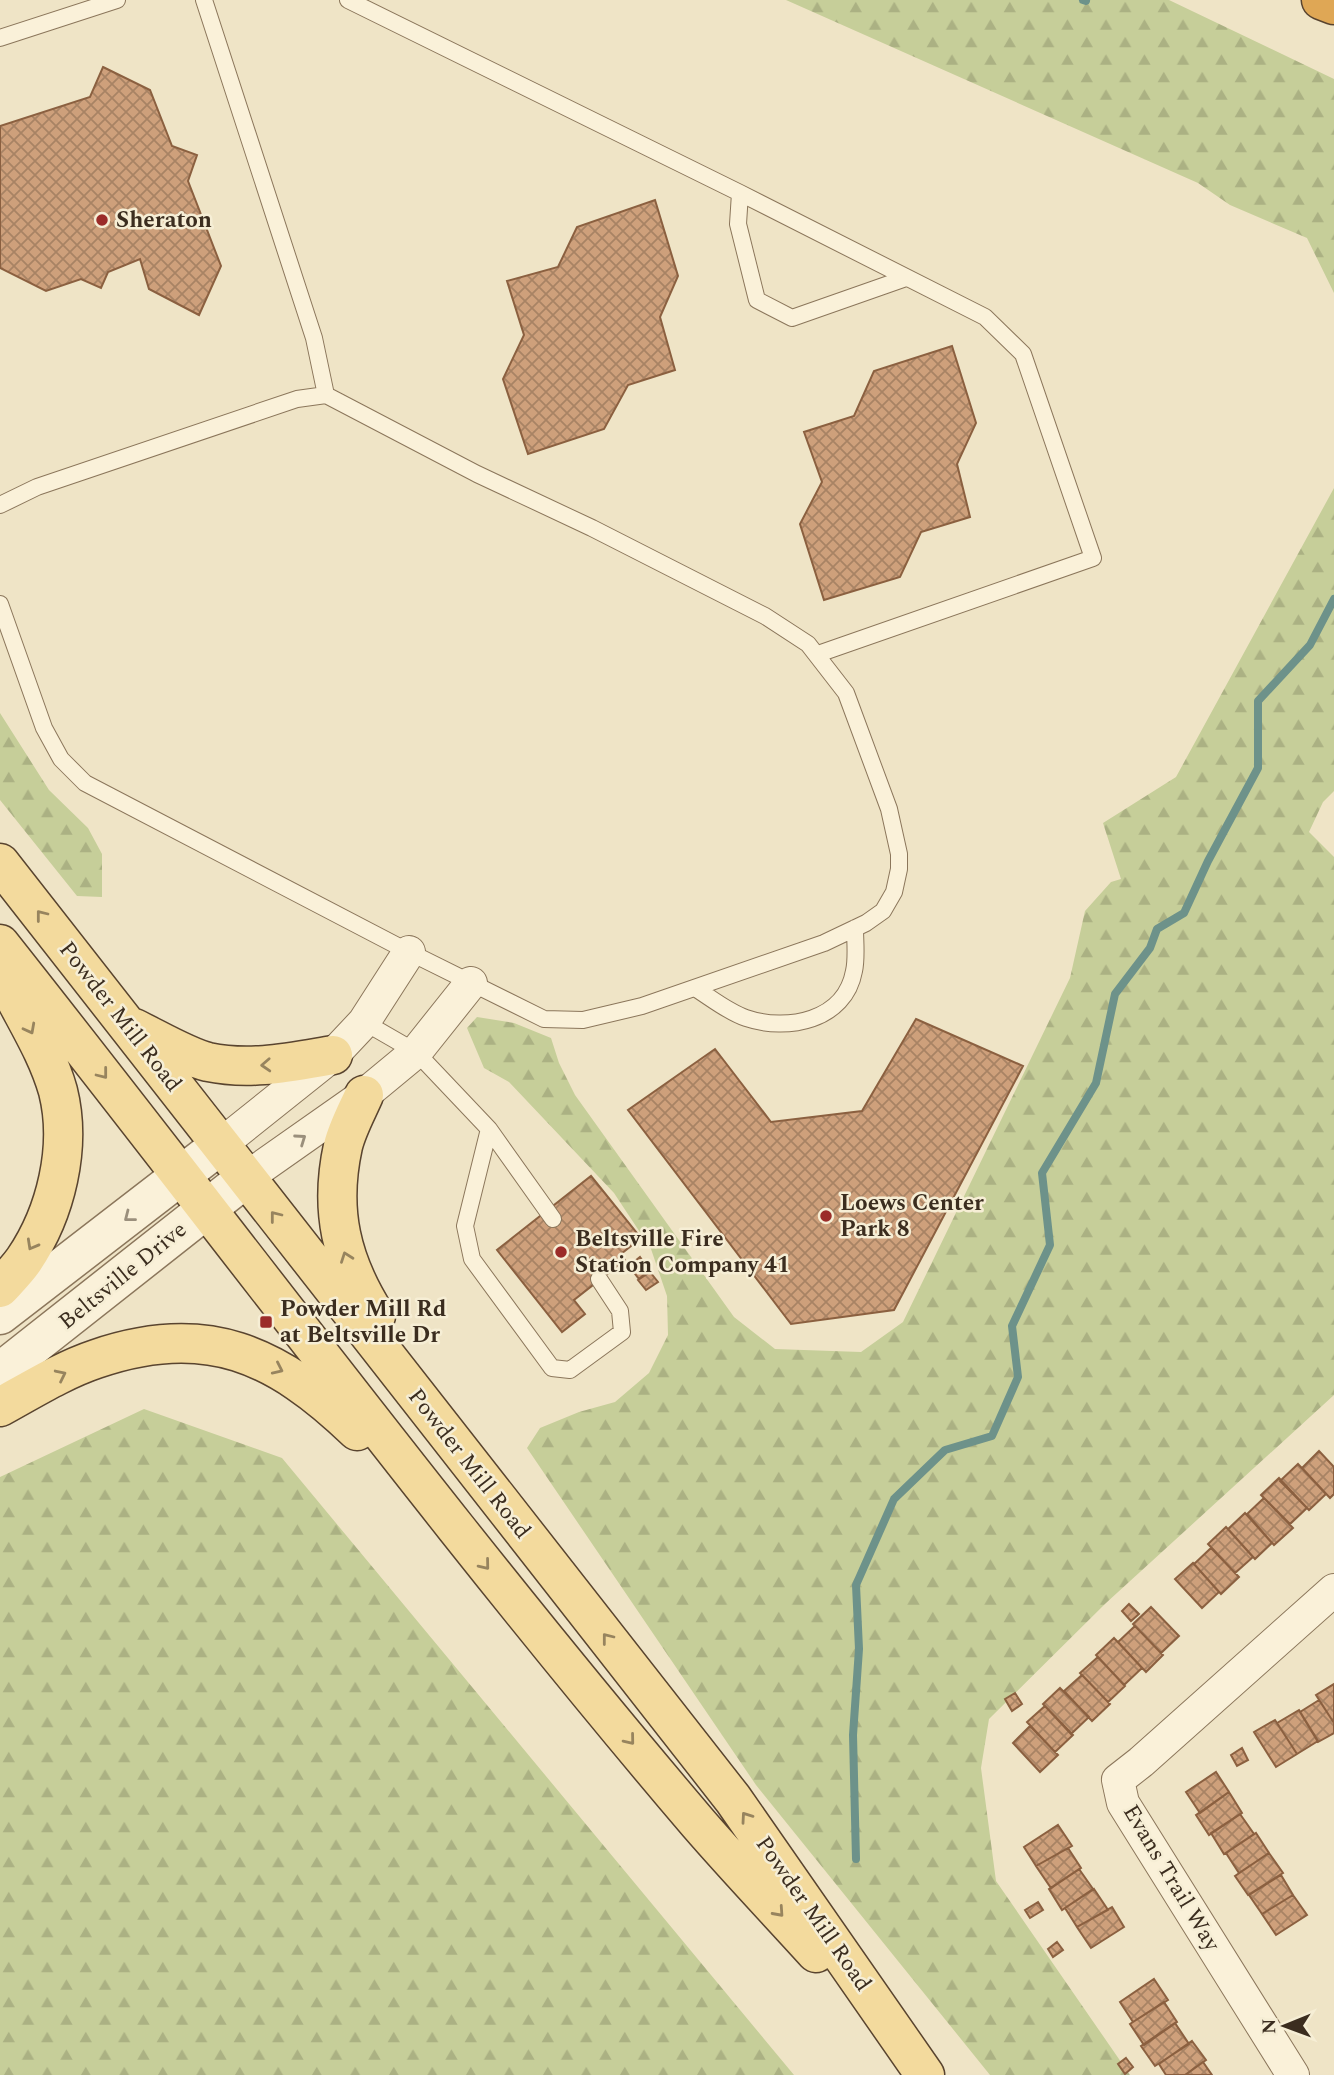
<svg xmlns="http://www.w3.org/2000/svg" width="1334" height="2075" viewBox="0 0 1334 2075" font-family="Spectral,serif">
<style>
.forest{fill:url(#forest-firs)}
.lines{fill:none;stroke-linecap:round;stroke-linejoin:round}
.stream{stroke:#6d928a;stroke-width:8}
.building{fill:url(#building-cross-hatch);stroke:#8b6040;stroke-width:2}
.service-casing{stroke:#8b765b;stroke-width:18}
.minor-casing{stroke:#8b765b;stroke-width:34}
.tertiary-casing{stroke:#8b765b;stroke-width:41}
.primary-casing{stroke:#59442f;stroke-width:41}
.motorway-casing{stroke:#59442f;stroke-width:41}
.service{stroke:#faf1d9;stroke-width:16}
.minor{stroke:#faf1d9;stroke-width:32}
.tertiary{stroke:#faf1d9;stroke-width:38}
.primary{stroke:#f3da9d;stroke-width:38}
.motorway{stroke:#dfa755;stroke-width:38}
.oneway{stroke:#97845e}
.oneway2{stroke:#9a8f7c}
.poi-dot{fill:#9b2c29;stroke:#f6eed5;stroke-width:2.5}
.labels{text-anchor:middle;dominant-baseline:central;stroke-width:5;stroke-linejoin:round;paint-order:stroke}
.poi-label{font-size:23px;font-weight:bold;fill:#3b2d1f;stroke:#f6eed5;text-anchor:start}
.street-label{font-size:23px;fill:#3b2d1f;stroke:#f6eed5}
</style>
<defs>
<pattern id="forest-firs" width="22" height="20" patternUnits="userSpaceOnUse" patternTransform="scale(1.75)"><rect width="22" height="20" fill="#c6ce99"/><path d="M5 1l3.5 6h-7zM16 11l3.5 6h-7z" fill="#abb183"/></pattern>
<pattern id="building-cross-hatch" width="8" height="8" patternUnits="userSpaceOnUse" patternTransform="scale(1.75)"><rect width="8" height="8" fill="#cea07b"/><path d="M0 0l8 8M0 8l8-8" fill="none" stroke="#a88364"/></pattern>
</defs>
<rect width="100%" height="100%" fill="#efe4c6"/>
<path class="forest" d="M 786,0 L 1169,0 L 1334,79 L 1334,293 L 1307,238 L 1230,205 L 1198,183 Z
M 1334,488 L 1334,791 L 1323,802 L 1309,832 L 1334,857 L 1334,1395 L 1106,1603 L 989,1719 L 981,1768 L 996,1881 L 1130,2075 L 990,2075 L 756,1785 L 527,1448 L 540,1428 L 579,1412 L 615,1402 L 649,1373 L 668,1335 L 667,1296 L 651,1249 L 614,1193 L 509,1082 L 484,1068 L 467,1028 L 477,1017 L 514,1023 L 551,1038 L 559,1063 L 575,1095 L 734,1317 L 775,1349 L 861,1352 L 903,1322 L 1070,978 L 1085,911 L 1111,882 L 1121,879 L 1103,823 L 1176,777 Z
M 0,713 L 49,790 L 88,828 L 102,854 L 102,897 L 77,896 L 0,800 Z
M 144,1409 L 282,1458 L 794,2075 L 0,2075 L 0,1477 Z"/>
<g class="lines">
<path class="stream" d="M 1083,0 L 1086,1
M 856,1859 L 853,1735 L 859,1649 L 856,1585 L 894,1499 L 945,1450 L 992,1436 L 1018,1377 L 1012,1326 L 1050,1245 L 1042,1173 L 1096,1083 L 1115,994 L 1150,948 L 1157,929 L 1184,913 L 1208,861 L 1258,768 L 1258,701 L 1310,645 L 1334,599"/>
</g>
<path class="building" d="M 103,67 L 150,90 L 172,146 L 197,155 L 188,181 L 221,266 L 199,315 L 149,289 L 140,259 L 108,272 L 101,288 L 81,279 L 46,291 L 0,268 L 0,126 L 90,97 Z
M 655,200 L 678,276 L 660,317 L 675,370 L 628,385 L 604,429 L 528,454 L 503,379 L 524,335 L 507,281 L 558,267 L 577,227 Z
M 952,346 L 976,423 L 957,464 L 970,517 L 921,532 L 900,577 L 824,600 L 800,524 L 822,482 L 804,432 L 854,416 L 874,371 Z
M 916,1019 L 1023,1066 L 894,1310 L 791,1324 L 628,1110 L 715,1049 L 771,1122 L 862,1111 Z
M 591,1176 L 641,1238 L 621,1254 L 625,1260 L 574,1300 L 585,1314 L 562,1332 L 497,1250 Z
M 640,1257 L 650,1270 L 639,1279 L 629,1266 Z
M 650,1272 L 658,1282 L 646,1290 L 638,1280 Z
M 1319,1451 L 1334,1467 L 1334,1494 L 1330,1498 L 1302,1468 Z
M 1298,1464 L 1326,1494 L 1309,1510 L 1280,1481 Z
M 1279,1478 L 1307,1508 L 1290,1524 L 1261,1495 Z
M 1264,1498 L 1293,1528 L 1274,1545 L 1247,1514 Z
M 1245,1513 L 1272,1543 L 1255,1559 L 1228,1529 Z
M 1226,1527 L 1253,1557 L 1235,1573 L 1208,1544 Z
M 1211,1548 L 1239,1577 L 1221,1594 L 1194,1564 Z
M 1193,1563 L 1219,1592 L 1202,1608 L 1175,1579 Z
M 1129,1604 L 1139,1614 L 1131,1621 L 1122,1611 Z
M 1151,1607 L 1179,1636 L 1161,1653 L 1133,1624 Z
M 1135,1626 L 1163,1655 L 1146,1672 L 1118,1642 Z
M 1114,1638 L 1142,1668 L 1124,1685 L 1096,1655 Z
M 1098,1657 L 1125,1686 L 1108,1702 L 1080,1673 Z
M 1082,1675 L 1110,1704 L 1092,1721 L 1064,1691 Z
M 1334,1684 L 1334,1723 L 1316,1695 Z
M 1060,1688 L 1089,1717 L 1071,1734 L 1043,1704 Z
M 1015,1693 L 1022,1704 L 1012,1711 L 1005,1699 Z
M 1319,1700 L 1334,1723 L 1334,1733 L 1318,1742 L 1300,1712 Z
M 1045,1706 L 1073,1735 L 1055,1752 L 1027,1722 Z
M 1299,1710 L 1318,1741 L 1297,1754 L 1277,1723 Z
M 1275,1720 L 1297,1754 L 1276,1767 L 1254,1732 Z
M 1030,1726 L 1058,1755 L 1040,1772 L 1013,1743 Z
M 1242,1748 L 1248,1760 L 1237,1766 L 1231,1755 Z
M 1216,1772 L 1229,1792 L 1200,1813 L 1186,1792 Z
M 1229,1792 L 1242,1813 L 1209,1835 L 1196,1815 Z
M 1240,1814 L 1254,1834 L 1224,1854 L 1211,1833 Z
M 1058,1825 L 1072,1846 L 1036,1866 L 1024,1847 Z
M 1256,1833 L 1269,1853 L 1239,1873 L 1226,1853 Z
M 1068,1848 L 1081,1868 L 1051,1888 L 1036,1866 Z
M 1269,1853 L 1283,1873 L 1248,1895 L 1235,1876 Z
M 1079,1869 L 1093,1889 L 1062,1910 L 1049,1889 Z
M 1281,1875 L 1293,1895 L 1262,1914 L 1249,1895 Z
M 1094,1889 L 1108,1910 L 1077,1927 L 1065,1908 Z
M 1293,1895 L 1307,1915 L 1276,1935 L 1262,1914 Z
M 1038,1902 L 1043,1910 L 1030,1918 L 1025,1910 Z
M 1112,1907 L 1124,1927 L 1091,1948 L 1077,1927 Z
M 1057,1942 L 1063,1950 L 1053,1957 L 1048,1949 Z
M 1154,1979 L 1168,2000 L 1133,2022 L 1120,2002 Z
M 1164,2002 L 1177,2022 L 1144,2045 L 1130,2024 Z
M 1175,2023 L 1189,2044 L 1155,2066 L 1141,2046 Z
M 1192,2041 L 1206,2060 L 1185,2075 L 1166,2075 L 1159,2064 Z
M 1126,2058 L 1133,2067 L 1125,2074 L 1118,2064 Z
M 1203,2062 L 1212,2075 L 1185,2075 Z"/>
<g class="lines">
<g class="service-casing">
<path id="service" d="M 204,0 L 314,338 L 326,395
M 348,0 L 740,193 L 985,317 L 1023,354 L 1093,558 L 818,654
M 0,38 L 117,0
M 740,193 L 738,224 L 757,300 L 792,318 L 906,278
M 0,505 L 37,487 L 297,399 L 326,395 L 477,474 L 592,528 L 765,616 L 808,644 L 846,693 L 889,809 L 899,854 L 899,869 L 894,892 L 883,911 L 866,923 L 824,943 L 642,1006 L 583,1020 L 544,1019 L 409,952 L 85,783 L 61,759 L 44,728 L 0,604
M 695,988 C 711,998 728,1012 746,1018 C 787,1032 845,1021 854,971 C 857,958 855,942 855,928
M 364,1022 L 416,1052 L 489,1129 L 553,1219
M 489,1129 L 465,1226 L 472,1259 L 552,1368 L 570,1370 L 622,1332 L 620,1311 L 599,1279"/>
</g>
<g class="minor-casing">
<path id="minor" d="M 219,1146 L 333,1055 L 364,1022 L 409,952
M 246,1178 L 364,1095 L 416,1052 L 471,983
M 1293,2075 L 1123,1803 L 1118,1780 L 1141,1762 L 1334,1590"/>
</g>
<g class="tertiary-casing">
<path id="tertiary" d="M 0,1315 L 219,1146
M 0,1372 L 246,1178"/>
</g>
<g class="primary-casing">
<path id="primary" d="M 0,863 L 733,1799 L 925,2075
M 0,944 C 232,1237 455,1538 698,1823 C 736,1867 777,1910 816,1953
M 134,1028 C 155,1038 187,1057 208,1062 C 251,1071 291,1062 333,1055
M 364,1095 C 357,1111 347,1129 343,1146 C 329,1210 341,1261 376,1316
M 0,1288 C 8,1279 17,1270 24,1260 C 56,1213 72,1147 58,1091 C 46,1048 19,1010 1,970
M 0,1407 C 31,1390 63,1370 96,1359 C 206,1321 277,1354 357,1431"/>
</g>
<g class="motorway-casing">
<path id="motorway" d="M 1321,0 L 1334,5"/>
</g>
<use href="#service" class="service"/>
<use href="#minor" class="minor"/>
<use href="#tertiary" class="tertiary"/>
<use href="#primary" class="primary"/>
<use href="#motorway" class="motorway"/>
</g>
<defs><path id="oneway-chevron" d="M-2-3.5L2.5 0L-2 3.5" fill="none" stroke-width="1.6" stroke-linecap="round" stroke-linejoin="round" transform="scale(1.75)"/></defs>
<g class="oneway">
<use href="#oneway-chevron" transform="translate(41 915) rotate(-128)"/>
<use href="#oneway-chevron" transform="translate(30 1029) rotate(62)"/>
<use href="#oneway-chevron" transform="translate(266 1065) rotate(177)"/>
<use href="#oneway-chevron" transform="translate(103 1074) rotate(52)"/>
<use href="#oneway-chevron" transform="translate(275 1216) rotate(-128)"/>
<use href="#oneway-chevron" transform="translate(32 1245) rotate(119)"/>
<use href="#oneway-chevron" transform="translate(346 1257) rotate(-110)"/>
<use href="#oneway-chevron" transform="translate(278 1369) rotate(25)"/>
<use href="#oneway-chevron" transform="translate(61 1375) rotate(-26)"/>
<use href="#oneway-chevron" transform="translate(485 1565) rotate(51)"/>
<use href="#oneway-chevron" transform="translate(607 1638) rotate(-128)"/>
<use href="#oneway-chevron" transform="translate(630 1740) rotate(51)"/>
<use href="#oneway-chevron" transform="translate(746 1817) rotate(-125)"/>
<use href="#oneway-chevron" transform="translate(779 1912) rotate(48)"/>
</g>
<g class="oneway2">
<use href="#oneway-chevron" transform="translate(301 1139) rotate(-35)"/>
<use href="#oneway-chevron" transform="translate(129 1217) rotate(142)"/>
</g>
<g class="poi-dot">
<circle cx="102" cy="220" r="7"/>
<circle cx="826" cy="1216" r="7"/>
<circle cx="561" cy="1252" r="7"/>
<rect x="259" y="1315" width="14" height="14" rx="3.5"/>
</g>
<g class="labels">
<g class="poi-label">
<text x="116" y="220">Sheraton</text>
<text x="840" y="1203">Loews Center<tspan x="840" dy="26">Park 8</tspan></text>
<text x="575" y="1239">Beltsville Fire<tspan x="575" dy="26">Station Company 41</tspan></text>
<text x="280" y="1309">Powder Mill Rd<tspan x="280" dy="26">at Beltsville Dr</tspan></text>
</g>
<g class="street-label">
<text transform="translate(120 1017) rotate(52)">Powder Mill Road</text>
<text transform="translate(123 1276) rotate(-39)">Beltsville Drive</text>
<text transform="translate(469 1464) rotate(52)">Powder Mill Road</text>
<text transform="translate(1171 1878) rotate(59)">Evans Trail Way</text>
<text transform="translate(813 1914) rotate(55)">Powder Mill Road</text>
</g>
</g>
<g transform="translate(1285 2026) rotate(269)" stroke="#f6eed5" stroke-width="5" paint-order="stroke">
<path d="M0-5L12 26L0 18L-12 26Z" fill="#3b2d1f"/>
<text y="-10" font-size="19" font-weight="bold" text-anchor="middle" fill="#3b2d1f">N</text>
</g>
</svg>
